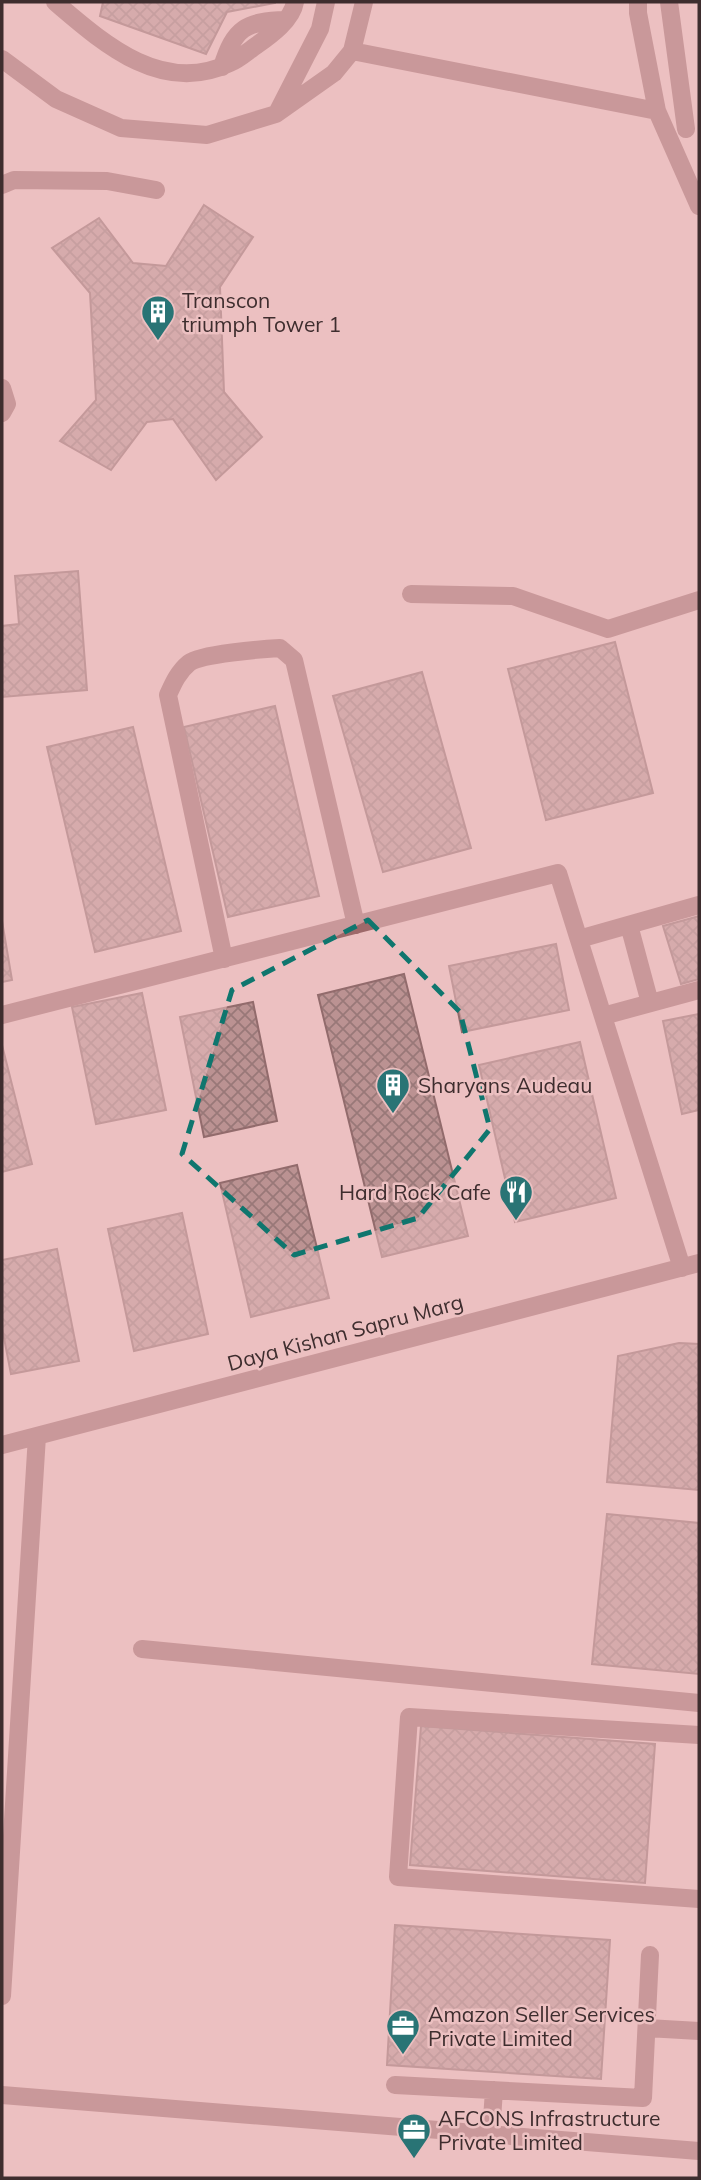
<svg xmlns="http://www.w3.org/2000/svg" width="701" height="2180" viewBox="0 0 701 2180" font-family="Mulish,sans-serif">
<style>
.building{fill:url(#building-cross-hatch);stroke:#926b6c;stroke-width:2}
.lines{fill:none;stroke-linecap:round;stroke-linejoin:round}
.minor{stroke:#9e696a;stroke-width:18}
.marked{fill:none;stroke:#0f766e;stroke-width:5;stroke-dasharray:14 9;stroke-linejoin:round}
.labels{text-anchor:middle;dominant-baseline:central;stroke-width:5;stroke-linejoin:round;paint-order:stroke}
.poi-label{font-size:21px;fill:#3e2d2e;stroke:#ecc0c1;text-anchor:start}
.street-label{font-size:21px;fill:#3e2d2e;stroke:#ecc0c1}
</style>
<defs>
<pattern id="building-cross-hatch" width="8" height="8" patternUnits="userSpaceOnUse" patternTransform="scale(1.75)"><rect width="8" height="8" fill="#bb9292"/><path d="M0 0l8 8M0 8l8-8" fill="none" stroke="#997878"/></pattern>
</defs>
<rect width="100%" height="100%" fill="#ecc0c1"/>
<path class="building" d="M 103,2 L 275,2 L 275,3 L 227,12 L 206,54 L 100,16 Z
M 204,205 L 253,237 L 220,287 L 224,392 L 262,437 L 216,480 L 173,419 L 147,422 L 111,470 L 60,441 L 96,400 L 90,293 L 52,248 L 99,218 L 133,263 L 166,266 Z
M 78,571 L 87,690 L 2,697 L 2,626 L 19,624 L 15,576 Z
M 615,642 L 653,793 L 546,820 L 508,669 Z
M 422,672 L 471,848 L 383,872 L 333,696 Z
M 275,706 L 319,896 L 228,917 L 184,727 Z
M 133,727 L 181,931 L 95,952 L 47,747 Z
M 699,916 L 699,979 L 681,984 L 663,926 Z
M 2,921 L 12,980 L 2,982 Z
M 556,944 L 569,1010 L 462,1032 L 449,966 Z
M 404,974 L 468,1236 L 382,1257 L 318,995 Z
M 142,993 L 166,1110 L 96,1124 L 72,1007 Z
M 253,1002 L 277,1121 L 204,1137 L 180,1017 Z
M 699,1014 L 699,1110 L 682,1114 L 663,1021 Z
M 580,1042 L 616,1198 L 515,1222 L 479,1065 Z
M 2,1045 L 32,1164 L 2,1172 Z
M 297,1165 L 329,1298 L 251,1317 L 220,1183 Z
M 182,1213 L 208,1334 L 134,1351 L 108,1229 Z
M 57,1249 L 79,1361 L 11,1374 L 2,1328 L 2,1260 Z
M 679,1343 L 699,1344 L 699,1490 L 607,1482 L 618,1356 Z
M 607,1514 L 699,1523 L 699,1674 L 592,1664 Z
M 421,1726 L 655,1744 L 645,1883 L 410,1865 Z
M 395,1925 L 610,1940 L 601,2079 L 387,2065 Z"/>
<g class="lines">
<path class="minor" d="M 55,2 C 103,43 162,96 230,63 C 240,59 248,51 257,45 C 271,35 292,20 295,2
M 638,2 L 638,13 L 657,111 L 699,206
M 669,2 L 686,129
M 352,51 L 657,111
M 2,59 L 56,99 L 121,128 L 207,135 L 276,114 L 334,73 L 352,51 L 364,2
M 222,67 C 234,28 246,21 286,20
M 278,111 L 320,29 L 326,2
M 2,185 L 14,180 L 107,181 L 156,190
M 2,388 L 7,404 L 2,413
M 411,594 L 513,596 L 608,629 L 699,600
M 629,925 L 650,1003
M 579,939 L 699,905
M 224,959 L 168,695 C 173,684 178,672 189,663 C 200,654 263,649 280,648 L 294,660 L 356,925
M 2,1015 L 558,873 L 682,1268
M 603,1016 L 699,990
M 2,1445 L 699,1263
M 142,1649 L 699,1703
M 699,1735 L 409,1717 L 398,1877 L 699,1899
M 2,1996 L 37,1436
M 647,2028 L 699,2031
M 395,2085 L 643,2098 L 650,1955
M 2,2095 L 699,2151
M 491,2134 L 494,2090"/>
</g>
<path d="M0 0H701V2180H0ZM 368,920 L 460,1012 L 490,1129 L 418,1218 L 294,1255 L 182,1154 L 232,990 Z" fill="#ecc0c1" fill-opacity=".55" fill-rule="evenodd"/>
<path class="marked" d="M 368,920 L 460,1012 L 490,1129 L 418,1218 L 294,1255 L 182,1154 L 232,990 Z"/>
<defs>
<g id="building-pin" transform="scale(1.75)"><path d="M0 17L-7.5 6A9.5 9.5 0 1 1 7.5 6Z" fill="#297475" stroke="#ecc0c1"/><path d="M-4-6H4V6H1V3H-1V6H-4ZM-2.5-4.3h1.7v1.8h-1.7ZM.8-4.3h1.7v1.8H.8ZM-2.5-1h1.7V.8h-1.7ZM.8-1h1.7V.8H.8Z" fill="#fff"/></g>
<g id="restaurant-pin" transform="scale(1.75)"><path d="M0 17L-7.5 6A9.5 9.5 0 1 1 7.5 6Z" fill="#297475" stroke="#ecc0c1"/><path d="M-5-6h1v4h1v-4h1v4h1v-4h1v5L-1.5 .5V6h-2V.5L-5-1ZM5-6V6H3V1.5H1.5Q1.5-4 5-6Z" fill="#fff"/></g>
<g id="office-pin" transform="scale(1.75)"><path d="M0 17L-7.5 6A9.5 9.5 0 1 1 7.5 6Z" fill="#297475" stroke="#ecc0c1"/><path d="M-6-3h4V-5.5h4V-3h4V5H-6ZM-1-4.5V-3h2v-1.5ZM-6 0V1H6V0Z" fill="#fff"/></g>
</defs>
<g fill-rule="evenodd">
<use href="#building-pin" x="158" y="312"/>
<use href="#building-pin" x="393" y="1085"/>
<use href="#restaurant-pin" x="516" y="1192"/>
<use href="#office-pin" x="403" y="2026"/>
<use href="#office-pin" x="414" y="2130"/>
</g>
<g class="labels">
<g class="poi-label">
<text x="182" y="300">Transcon<tspan x="182" dy="24">triumph Tower 1</tspan></text>
<text x="418" y="1085">Sharyans Audeau</text>
<text x="491" y="1192" text-anchor="end">Hard Rock Cafe</text>
<text x="428" y="2014">Amazon Seller Services<tspan x="428" dy="24">Private Limited</tspan></text>
<text x="438" y="2118">AFCONS Infrastructure<tspan x="438" dy="24">Private Limited</tspan></text>
</g>
<g class="street-label">
<text transform="translate(345 1332) rotate(-15)">Daya Kishan Sapru Marg</text>
</g>
</g>
<rect width="701" height="2180" fill="none" stroke="#3e2d2e" stroke-width="7"/>
</svg>
